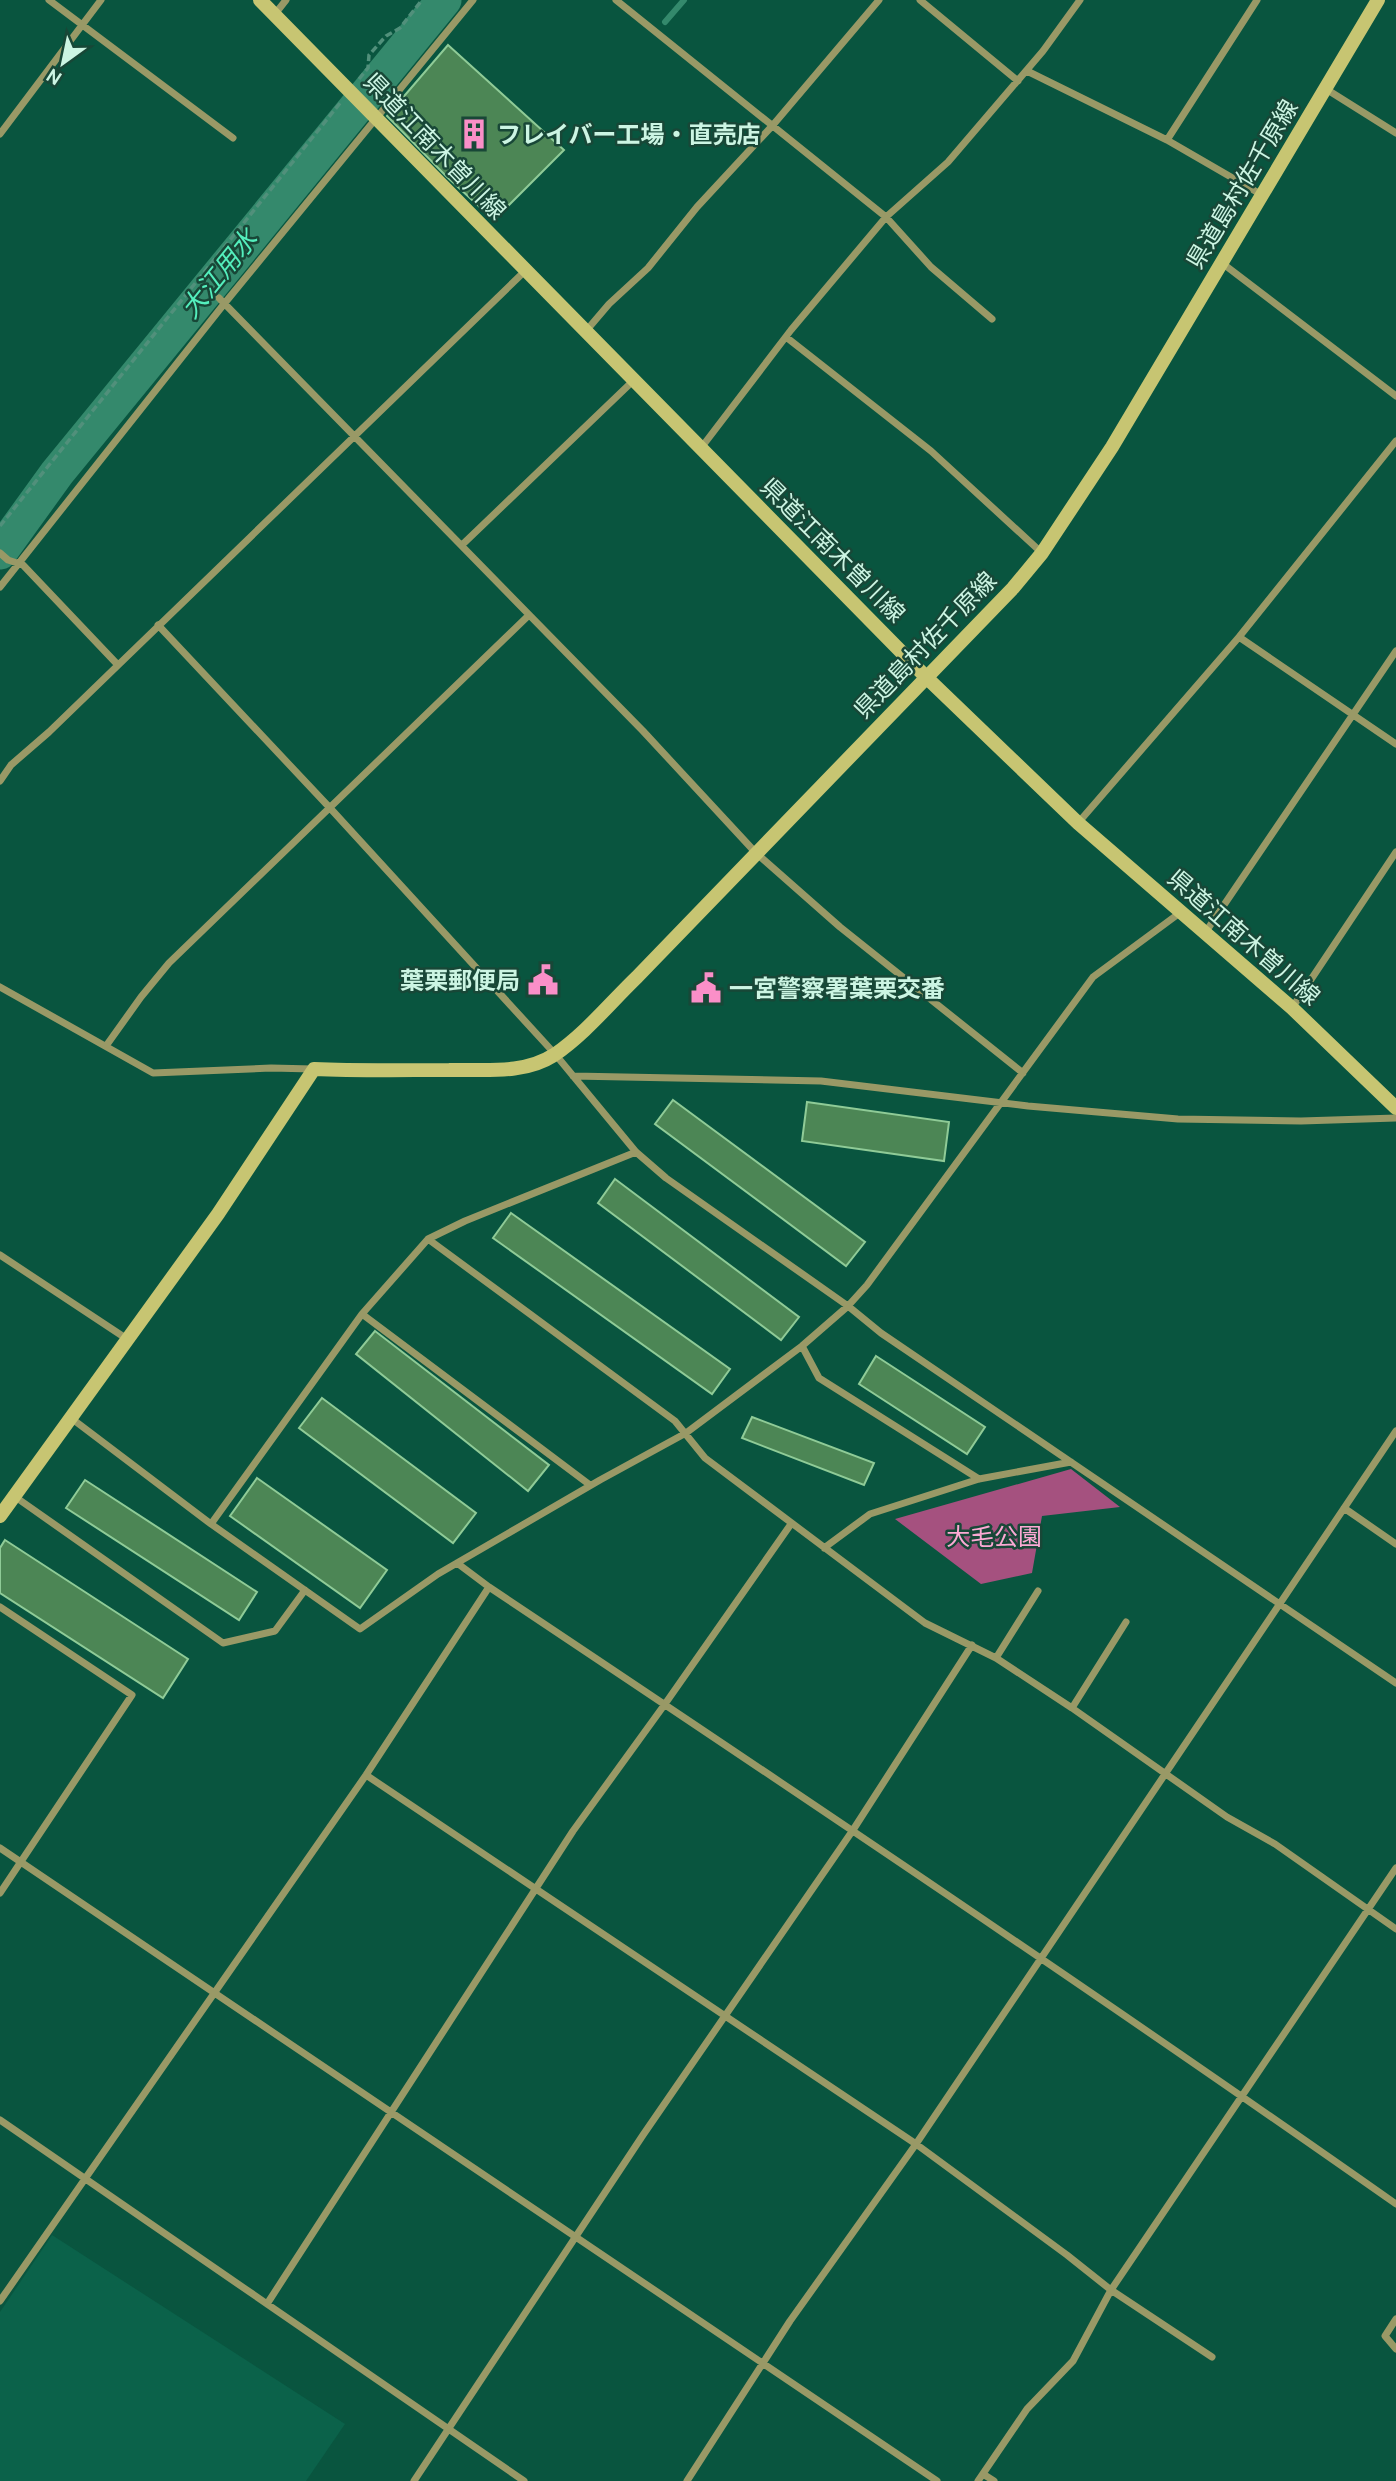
<svg xmlns="http://www.w3.org/2000/svg" width="1396" height="2481" viewBox="0 0 1396 2481" font-family="Cabin,'Noto Sans JP',sans-serif">
<style>
.built{fill:#0b624a}
.green{fill:#a5517f}
.lines{fill:none;stroke-linecap:round;stroke-linejoin:round}
.stream{stroke:#34896c;stroke-width:6}
.river{stroke:#34896c;stroke-width:35}
.building{fill:#4c8655;stroke:#8fcb97;stroke-width:2}
.path{stroke:#51907b;stroke-width:3.5;stroke-dasharray:7 3.5;stroke-linecap:butt}
.street{stroke:#996;stroke-width:7}
.secondary{stroke:#c7c572;stroke-width:14}
.labels{text-anchor:middle;dominant-baseline:central;stroke-width:5;stroke-linejoin:round;paint-order:stroke}
.poi-label{font-size:24px;font-weight:bold;fill:#ccf5e3;stroke:#184737;text-anchor:start}
.street-label{font-size:24px;fill:#ccf5e3;stroke:#184737}
.park-label{font-size:24px;fill:#fca9d4;stroke:#184737}
.water-label{font-size:26px;font-style:italic;fill:#54efbd;stroke:#184737}
</style>
<rect width="100%" height="100%" fill="#09553f"/>
<path class="built" d="M 52,2235 L 345,2424 L 306,2481 L 0,2481 L 0,2312 Z"/>
<path class="green" d="M 1071,1469 L 1120,1507 L 1042,1516 L 1032,1573 L 981,1584 L 895,1519 Z"/>
<g class="lines">
<path class="stream" d="M 665,22 L 684,0"/>
<path class="river" d="M 0,552 L 57,473 L 444,0"/>
</g>
<path class="building" d="M 448,45 L 564,150 L 494,220 L 446,176 L 387,116 Z
M 673,1100 L 865,1242 L 846,1266 L 655,1124 Z
M 807,1102 L 949,1122 L 944,1161 L 802,1141 Z
M 615,1179 L 799,1317 L 781,1340 L 598,1203 Z
M 511,1213 L 730,1369 L 712,1394 L 493,1238 Z
M 375,1331 L 549,1465 L 528,1491 L 356,1354 Z
M 876,1356 L 985,1427 L 967,1454 L 859,1384 Z
M 322,1398 L 476,1513 L 453,1543 L 299,1428 Z
M 752,1417 L 874,1463 L 864,1485 L 742,1438 Z
M 257,1478 L 387,1570 L 360,1608 L 230,1516 Z
M 85,1480 L 257,1592 L 239,1620 L 66,1508 Z
M 5,1540 L 188,1659 L 163,1698 L 0,1593 L 0,1548 Z"/>
<g class="lines">
<path class="path" d="M 359,79 L 368,68 L 369,55 L 386,36 L 400,28 L 422,0
M 0,526 L 341,102"/>
<path class="street" d="M 49,0 L 233,138
M 616,0 L 886,217 L 931,267 L 992,319
M 920,0 L 1018,81
M 275,14 L 286,0
M 1027,71 L 1167,140 L 1262,195
M 1326,89 L 1396,133
M 0,134 L 101,0
M 1167,140 L 1257,0
M 1222,263 L 1396,396
M 219,298 L 643,731 L 756,853 L 840,927 L 1023,1073
M 586,331 L 609,304 L 648,268 L 697,207 L 773,125 L 879,0
M 786,337 L 931,451 L 1042,553
M 701,448 L 791,330 L 886,217 L 948,162 L 1043,51 L 1080,0
M 463,544 L 634,380
M 0,553 L 8,560 L 23,565 L 117,664
M 0,587 L 224,304 L 473,0
M 158,625 L 330,808 L 555,1054 L 636,1152 L 666,1178 L 848,1306 L 881,1333 L 1396,1683
M 1239,637 L 1396,744
M 0,781 L 11,765 L 49,732 L 525,271
M 1078,823 L 1239,637 L 1396,441
M 1205,933 L 1396,651
M 0,987 L 153,1073 L 271,1068 L 313,1069
M 1292,1008 L 1396,852
M 106,1046 L 141,997 L 169,963 L 529,615
M 573,1076 L 821,1081 L 1028,1106 L 1178,1119 L 1301,1121 L 1396,1118
M 428,1239 L 675,1421 L 705,1458 L 925,1623 L 996,1658 L 1072,1708 L 1227,1817 L 1275,1844 L 1396,1929
M 0,1255 L 127,1339
M 362,1314 L 590,1485
M 802,1346 L 819,1378 L 979,1479
M 71,1418 L 211,1524 L 362,1314 L 428,1239 L 465,1221 L 636,1152
M 14,1496 L 223,1643 L 275,1631 L 305,1590
M 1344,1508 L 1396,1544
M 211,1524 L 360,1629 L 438,1574 L 600,1480 L 686,1433 L 802,1346 L 848,1306 L 867,1285 L 1093,977 L 1181,912
M 824,1548 L 870,1514 L 979,1479 L 1071,1462
M 457,1563 L 489,1587 C 793,1790 1097,1994 1396,2204
M 0,1607 L 132,1695 L 0,1893
M 996,1658 L 1038,1591
M 1072,1708 L 1126,1622
M 366,1775 L 916,2144 L 1067,2255 L 1111,2290 L 1073,2361 L 1027,2409 L 978,2481
M 0,1848 L 937,2481
M 0,2120 L 524,2481
M 0,2301 L 366,1775 L 489,1587
M 267,2304 L 573,1831 L 665,1704 L 791,1524
M 1396,2319 L 1385,2336 L 1396,2349
M 1212,2357 L 1111,2290 L 1396,1868
M 983,2474 L 994,2481
M 414,2481 L 643,2135 L 853,1830 L 972,1645
M 687,2481 L 790,2321 L 916,2144 L 1396,1431"/>
<path class="secondary" d="M 260,0 L 926,677 L 1078,823 L 1292,1008 L 1396,1108
M 0,1516 L 218,1214 L 314,1069 C 359,1071 404,1070 449,1070 C 484,1069 523,1075 554,1055 C 585,1034 610,1003 637,977 L 1013,588 L 1042,553 L 1112,447 L 1378,0"/>
</g>
<defs>
<g id="building-bare" transform="scale(2.415)"><path d="M-4-6H4V6H1V3H-1V6H-4ZM-2.5-4.3h1.7v1.8h-1.7ZM.8-4.3h1.7v1.8H.8ZM-2.5-1h1.7V.8h-1.7ZM.8-1h1.7V.8H.8Z" fill="#fa8fc8" stroke="#184737" stroke-width="2.5" paint-order="stroke"/></g>
<g id="civic-bare" transform="scale(2.415)"><path d="M-.6-6.5H3V-4.5H.6V-3L4-1V1h2V6H-6V1h2V-1L-.6-3ZM-1.2 2.5V6h2.4V2.5Z" fill="#fa8fc8" stroke="#184737" stroke-width="2.5" paint-order="stroke"/></g>
</defs>
<g fill-rule="evenodd">
<use href="#building-bare" x="474" y="134"/>
<use href="#civic-bare" x="543" y="980"/>
<use href="#civic-bare" x="706" y="988"/>
</g>
<g class="labels">
<g class="poi-label">
<text x="497" y="134">フレイバー工場・直売店</text>
<text x="520" y="980" text-anchor="end">葉栗郵便局</text>
<text x="729" y="988">一宮警察署葉栗交番</text>
</g>
<g class="street-label">
<text transform="translate(435 146) rotate(46)">県道江南木曽川線</text>
<text transform="translate(1242 184) rotate(-59)">県道島村佐千原線</text>
<text transform="translate(833 550) rotate(45)">県道江南木曽川線</text>
<text transform="translate(925 645) rotate(-46)">県道島村佐千原線</text>
<text transform="translate(1244 937) rotate(41)">県道江南木曽川線</text>
</g>
<g class="park-label">
<text x="994" y="1536">大毛公園</text>
</g>
<g class="water-label">
<text transform="translate(219 274) rotate(-51)">大江用水</text>
</g>
</g>
<g transform="translate(63 63) rotate(213)" stroke="#184737" stroke-width="5" paint-order="stroke">
<path d="M0-5L12 26L0 18L-12 26Z" fill="#ccf5e3"/>
<text y="-10" font-size="19" font-weight="bold" text-anchor="middle" fill="#ccf5e3">N</text>
</g>
</svg>
